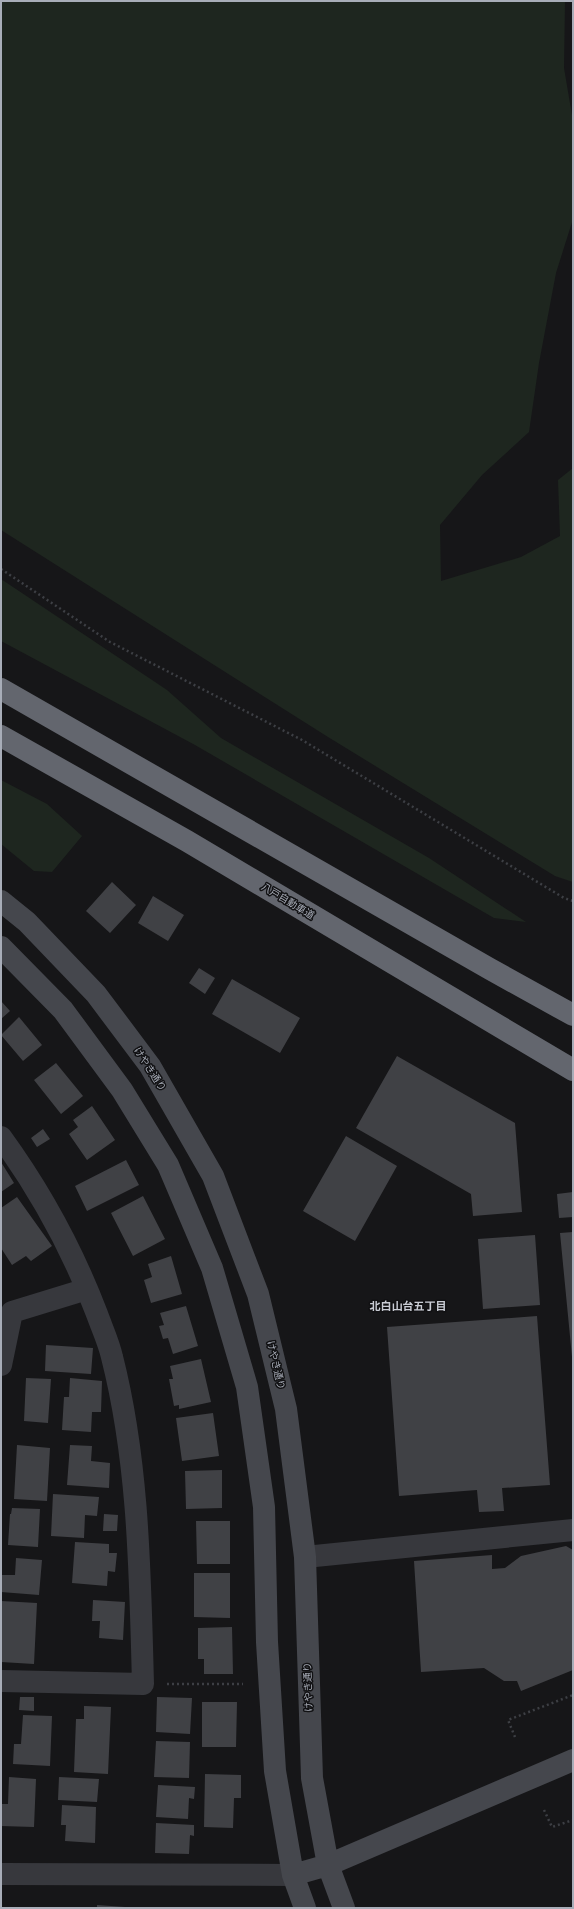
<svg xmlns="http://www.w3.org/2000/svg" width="574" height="1909" viewBox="0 0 574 1909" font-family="'Titillium Web','Noto Sans JP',sans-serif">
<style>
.green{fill:#1e261f}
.building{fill:#404145}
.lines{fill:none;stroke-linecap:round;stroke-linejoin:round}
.path{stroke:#3d3f44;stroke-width:2.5;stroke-dasharray:2 3;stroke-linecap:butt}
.street{stroke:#37383d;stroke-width:22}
.secondary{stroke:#45474d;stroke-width:22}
.highway{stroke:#63666e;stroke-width:22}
.labels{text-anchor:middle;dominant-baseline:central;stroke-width:3;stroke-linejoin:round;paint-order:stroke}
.street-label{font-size:10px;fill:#a8adb8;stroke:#111113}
.neighbourhood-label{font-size:11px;font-weight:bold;fill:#c9ccd4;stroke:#111113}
</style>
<rect width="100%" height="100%" fill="#161618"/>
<path class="green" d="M 1,1 L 565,1 L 564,68 L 573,121 L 573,219 L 556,273 L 539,363 L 529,432 L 482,475 L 440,525 L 441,581 L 521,557 L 560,536 L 558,480 L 573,468 L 573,882 L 555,876 L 328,737 L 1,530 Z
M 1,579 L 167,690 L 221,738 L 429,858 L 526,922 L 494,918 L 195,745 L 1,641 Z
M 1,780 L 47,804 L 82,836 L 52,872 L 34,871 L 1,844 Z"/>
<path class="building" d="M 112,882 L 136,905 L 110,933 L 86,911 Z
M 153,896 L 184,915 L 168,941 L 138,923 Z
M 199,968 L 215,978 L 205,994 L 189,983 Z
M 232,979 L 300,1018 L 280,1053 L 212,1014 Z
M 1,1001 L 10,1011 L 1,1019 Z
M 19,1017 L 42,1045 L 23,1061 L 1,1035 Z
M 397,1056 L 515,1123 L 522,1212 L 473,1216 L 471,1194 L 356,1128 Z
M 56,1063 L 83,1096 L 61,1114 L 34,1080 Z
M 92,1106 L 115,1140 L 87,1160 L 69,1134 L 78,1127 L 73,1120 Z
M 43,1129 L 50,1139 L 37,1147 L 31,1138 Z
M 346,1136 L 397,1166 L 355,1241 L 303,1211 Z
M 126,1160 L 139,1185 L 87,1211 L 75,1186 Z
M 1,1162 L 14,1183 L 1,1192 Z
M 573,1192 L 573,1217 L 559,1218 L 557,1194 Z
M 143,1196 L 165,1239 L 133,1256 L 111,1213 Z
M 17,1197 L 52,1246 L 31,1261 L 26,1256 L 12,1265 L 1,1248 L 1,1208 Z
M 573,1232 L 573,1357 L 572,1357 L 560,1233 Z
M 535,1235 L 540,1305 L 483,1309 L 478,1239 Z
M 171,1256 L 182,1294 L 151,1303 L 144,1280 L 152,1277 L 148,1264 Z
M 186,1306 L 198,1346 L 173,1354 L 168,1338 L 163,1339 L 159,1326 L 164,1325 L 160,1313 Z
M 537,1316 L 550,1485 L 502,1488 L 504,1511 L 479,1512 L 477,1490 L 399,1496 L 387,1327 Z
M 46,1345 L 93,1348 L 91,1374 L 45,1371 Z
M 201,1359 L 211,1402 L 179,1409 L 179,1405 L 174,1406 L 169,1379 L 173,1379 L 170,1366 Z
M 26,1378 L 51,1379 L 48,1423 L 24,1421 Z
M 70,1378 L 102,1381 L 101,1412 L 92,1412 L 91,1432 L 62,1430 L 64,1397 L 69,1397 Z
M 213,1413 L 219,1456 L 182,1461 L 176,1418 Z
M 17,1445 L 50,1448 L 47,1501 L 14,1499 Z
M 70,1445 L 92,1446 L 91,1461 L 110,1463 L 109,1488 L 67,1485 Z
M 222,1470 L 222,1508 L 186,1509 L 185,1471 Z
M 53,1494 L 99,1497 L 97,1516 L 85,1515 L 84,1538 L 51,1536 Z
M 12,1508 L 40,1509 L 38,1547 L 8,1545 L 10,1514 L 11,1514 Z
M 104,1514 L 118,1515 L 117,1531 L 103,1531 Z
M 196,1521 L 230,1521 L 230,1564 L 197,1564 Z
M 75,1542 L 109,1544 L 109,1553 L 117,1553 L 115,1572 L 108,1571 L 107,1586 L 72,1583 Z
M 566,1546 L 573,1550 L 573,1670 L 521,1691 L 517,1681 L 504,1681 L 484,1668 L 421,1672 L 414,1561 L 492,1555 L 492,1569 L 505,1568 L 521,1556 Z
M 16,1558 L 42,1560 L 39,1595 L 1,1592 L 1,1575 L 15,1575 Z
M 194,1573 L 230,1573 L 230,1618 L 194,1617 Z
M 93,1600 L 125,1602 L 123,1640 L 99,1638 L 100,1621 L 92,1621 Z
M 1,1601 L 37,1603 L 34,1664 L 1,1662 Z
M 232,1627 L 233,1674 L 204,1674 L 204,1659 L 198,1659 L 198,1628 Z
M 20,1697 L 34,1697 L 34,1711 L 19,1710 Z
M 157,1697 L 192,1698 L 190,1734 L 156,1732 Z
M 202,1702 L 237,1702 L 236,1747 L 202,1747 Z
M 84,1706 L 111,1707 L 108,1774 L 74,1772 L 76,1719 L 84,1719 Z
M 23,1715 L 52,1716 L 50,1766 L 13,1764 L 14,1744 L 21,1744 Z
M 156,1741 L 190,1742 L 189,1778 L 154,1777 Z
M 205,1774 L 241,1775 L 241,1798 L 234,1798 L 233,1828 L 204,1827 Z
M 9,1777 L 36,1779 L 34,1827 L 1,1826 L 2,1804 L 8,1804 Z
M 59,1777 L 99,1779 L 97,1802 L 58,1800 Z
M 158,1785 L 195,1787 L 194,1799 L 189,1798 L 188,1819 L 156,1817 Z
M 62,1805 L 96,1807 L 95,1843 L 65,1841 L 66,1825 L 61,1825 Z
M 156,1823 L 194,1825 L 194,1836 L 190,1835 L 189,1854 L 155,1853 Z
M 97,1905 L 125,1907 L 125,1908 L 97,1908 Z"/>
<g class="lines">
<path class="path" d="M 1,569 L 110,642 L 302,740 L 564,898 L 573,901
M 167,1684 L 243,1684
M 515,1737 L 508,1720 L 573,1695
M 544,1810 L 552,1827 L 573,1820"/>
<path class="street" d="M 1,1137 C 41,1192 73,1251 97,1314 C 102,1328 109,1343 112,1357 C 139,1463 140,1575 143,1684 L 1,1681
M 1,1365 L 12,1312 L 87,1289
M 305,1557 L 573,1530
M 1,1874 L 293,1875"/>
<path class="secondary" d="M 1,901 L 27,922 L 96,994 L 150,1066 L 213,1176 L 258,1294 L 286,1409 L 305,1557 L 312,1778 L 328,1865 L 344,1908
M 1,947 L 63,1010 L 122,1090 L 168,1165 L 212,1268 L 247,1387 L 264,1507 L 267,1642 L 275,1771 L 293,1875 L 305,1908
M 293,1875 L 328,1865 L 573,1760"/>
<path class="highway" d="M 1,689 L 490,969 L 573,1015
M 1,736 L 187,841 L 573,1070"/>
</g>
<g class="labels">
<g class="street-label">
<text transform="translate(288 901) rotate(31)">八戸自動車道</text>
<text transform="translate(150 1069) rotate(57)">けやき通り</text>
<text transform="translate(276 1365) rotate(77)">けやき通り</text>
<text transform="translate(308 1687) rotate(-92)">けやき通り</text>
</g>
<g class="neighbourhood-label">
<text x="408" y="1306">北白山台五丁目</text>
</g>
</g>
<rect width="574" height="1909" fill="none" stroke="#a8adb8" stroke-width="4"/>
</svg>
